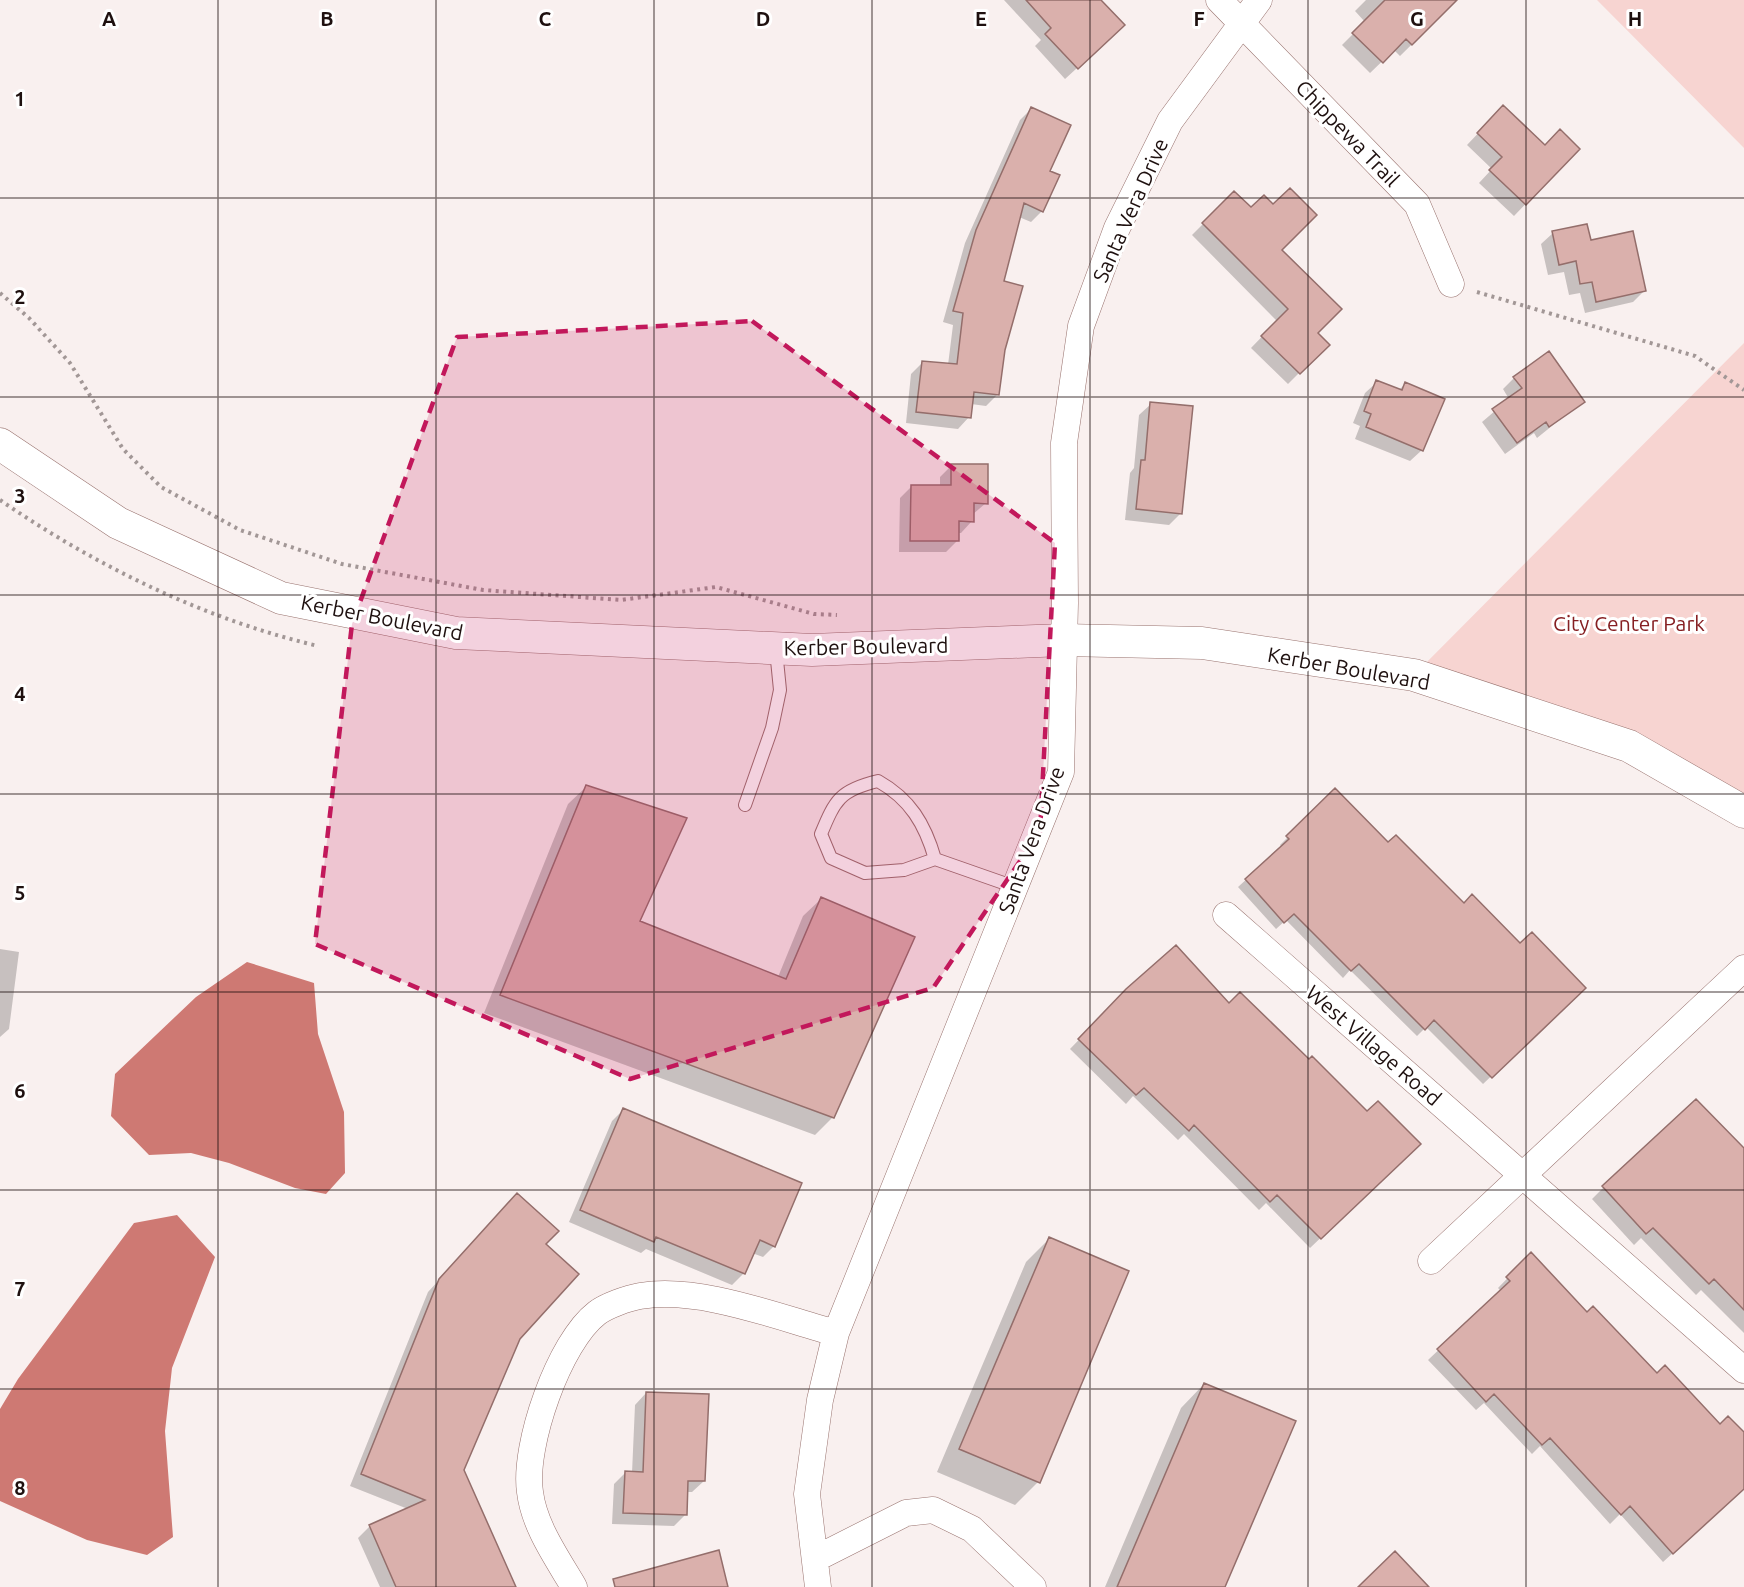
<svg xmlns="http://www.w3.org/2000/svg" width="1744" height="1587" viewBox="0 0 1744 1587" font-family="Ubuntu,sans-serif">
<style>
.green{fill:#f7d4d1}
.water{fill:#ce7973}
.shadow{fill:#0003}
.building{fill:#dab0ac;stroke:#946e6b;stroke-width:1.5}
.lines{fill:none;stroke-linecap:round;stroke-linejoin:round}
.service-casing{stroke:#99736f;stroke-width:14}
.minor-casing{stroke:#99736f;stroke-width:27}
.tertiary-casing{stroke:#99736f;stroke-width:33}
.path{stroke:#a29796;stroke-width:4;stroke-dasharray:3 4.5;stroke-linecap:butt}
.service{stroke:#fff;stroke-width:12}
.minor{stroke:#fff;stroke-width:26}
.tertiary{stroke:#fff;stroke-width:32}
.marked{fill:#c2185b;fill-opacity:0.2;stroke:#c2185b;stroke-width:4.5;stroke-dasharray:12 8;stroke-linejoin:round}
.grid{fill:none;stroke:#1e100f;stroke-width:1.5;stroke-opacity:0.55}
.labels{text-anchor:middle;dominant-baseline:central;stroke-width:6;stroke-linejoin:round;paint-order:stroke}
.street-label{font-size:21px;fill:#1e100f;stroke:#fff}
.park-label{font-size:21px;fill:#861f22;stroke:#fff}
.grid-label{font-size:20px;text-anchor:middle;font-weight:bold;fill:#1e100f;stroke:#fff;stroke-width:6;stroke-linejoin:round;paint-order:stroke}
</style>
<rect width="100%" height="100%" fill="#f9f0ef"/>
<path class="green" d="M 1597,0 L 1744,0 L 1744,148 Z
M 1744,343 L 1744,818 L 1629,746 L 1414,675 Z"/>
<path class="water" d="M 247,962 L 314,983 L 318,1034 L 344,1112 L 345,1173 L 326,1194 L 295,1188 L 229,1163 L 191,1153 L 149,1155 L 111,1116 L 115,1074 L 196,997 Z
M 177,1215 L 215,1257 L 172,1368 L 165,1431 L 173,1537 L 147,1555 L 87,1540 L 0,1501 L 0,1409 L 18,1379 L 134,1223 Z"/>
<path class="shadow" d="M 1004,0 L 1099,0 L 1111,37 L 1065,79 L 1035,46 L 1041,40 Z
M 1366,0 L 1457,0 L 1400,56 L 1394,50 L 1370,73 L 1342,45 L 1365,22 L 1355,11 Z
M 1503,107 L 1545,147 L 1578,149 L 1514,216 L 1479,183 L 1492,169 L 1467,145 Z
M 1031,109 L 1048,172 L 1042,211 L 1031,222 L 1019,217 L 1002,282 L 1003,350 L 998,394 L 986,406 L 971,404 L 969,417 L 958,429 L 906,423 L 911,374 L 923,362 L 948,365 L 953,325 L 943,322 L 965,243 L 1020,120 Z
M 1234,193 L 1280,250 L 1316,333 L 1327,345 L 1288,384 L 1251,348 L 1277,321 L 1192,235 Z
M 1553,233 L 1590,242 L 1645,290 L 1633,302 L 1585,313 L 1580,293 L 1569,295 L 1564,272 L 1548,275 L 1541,244 Z
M 1514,378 L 1583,401 L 1537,438 L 1534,433 L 1505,454 L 1482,422 L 1509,399 L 1503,389 Z
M 1377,382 L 1398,391 L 1405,384 L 1422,450 L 1410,461 L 1355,439 L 1360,426 L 1353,423 L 1365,393 Z
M 1151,404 L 1181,513 L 1169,525 L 1125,520 L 1130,473 L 1134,468 L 1139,415 Z
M 952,465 L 986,503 L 972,515 L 972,521 L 961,533 L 957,533 L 957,541 L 946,552 L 899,552 L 900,498 L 912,486 L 940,487 L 940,477 Z
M 586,787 L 638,922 L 778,977 L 803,916 L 821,899 L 913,938 L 832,1118 L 815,1135 L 484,1013 L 568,804 Z
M 1335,790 L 1388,844 L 1464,905 L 1584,988 L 1483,1084 L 1426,1027 L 1417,1036 L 1350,970 L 1343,978 L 1286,920 L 1276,929 L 1238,887 L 1282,847 L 1280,845 Z
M 0,949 L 19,952 L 9,1029 L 0,1037 Z
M 1127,990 L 1229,1005 L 1309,1061 L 1409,1154 L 1310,1248 L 1266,1203 L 1259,1210 L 1184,1134 L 1178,1140 L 1133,1096 L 1126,1104 L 1070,1049 Z
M 624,1109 L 774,1246 L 763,1257 L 752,1253 L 744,1273 L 732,1285 L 646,1249 L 641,1253 L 569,1222 L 612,1121 Z
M 1744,1147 L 1744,1333 L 1701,1290 L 1696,1295 L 1641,1238 L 1634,1245 L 1592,1199 L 1604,1187 Z
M 506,1207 L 544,1244 L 462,1470 L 514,1587 L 380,1587 L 358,1538 L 370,1526 L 408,1509 L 350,1486 L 428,1292 Z
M 1049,1239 L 1038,1482 L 1015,1505 L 937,1472 L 1026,1262 Z
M 1531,1254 L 1587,1314 L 1657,1375 L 1720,1426 L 1744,1434 L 1744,1488 L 1663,1562 L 1620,1514 L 1610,1524 L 1540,1446 L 1532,1454 L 1484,1403 L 1476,1410 L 1428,1360 L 1501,1291 L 1498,1288 Z
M 1204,1384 L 1224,1587 L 1105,1587 L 1181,1408 Z
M 646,1393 L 704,1481 L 692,1492 L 686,1492 L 685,1515 L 674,1526 L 612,1524 L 614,1484 L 625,1473 L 632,1473 L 635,1405 Z"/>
<path class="building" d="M 1026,0 L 1101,0 L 1125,25 L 1078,69 L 1045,34 L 1051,28 Z
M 1385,0 L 1457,0 L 1412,45 L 1406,39 L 1383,63 L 1352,33 Z
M 1503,105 L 1545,145 L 1560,129 L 1580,149 L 1526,205 L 1489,170 L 1502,157 L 1477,133 Z
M 1031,107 L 1071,125 L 1050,171 L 1060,175 L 1043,212 L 1024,203 L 1004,281 L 1023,286 L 1005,350 L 999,395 L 974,392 L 971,418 L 916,412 L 922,361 L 957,364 L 963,313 L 953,311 L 976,230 Z
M 1290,188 L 1317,215 L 1282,250 L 1342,309 L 1318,333 L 1330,345 L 1300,374 L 1261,336 L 1288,309 L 1202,223 L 1234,191 L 1251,207 L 1264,195 L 1273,204 Z
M 1587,224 L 1591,240 L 1633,231 L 1646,291 L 1596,302 L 1592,282 L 1580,284 L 1576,261 L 1559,265 L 1552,231 Z
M 1549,351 L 1585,402 L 1549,427 L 1546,422 L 1517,443 L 1492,409 L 1522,388 L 1513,377 Z
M 1376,380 L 1402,390 L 1405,382 L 1445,399 L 1423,451 L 1366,427 L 1371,414 L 1364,411 Z
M 1150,402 L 1193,406 L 1182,514 L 1136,509 L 1141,460 L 1145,460 Z
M 951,464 L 988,464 L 988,504 L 974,503 L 974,522 L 959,521 L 959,541 L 910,541 L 911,485 L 951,485 Z
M 586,785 L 687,818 L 640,921 L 786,979 L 821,897 L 915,937 L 834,1118 L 500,995 Z
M 1335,788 L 1388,842 L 1396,835 L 1464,903 L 1472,894 L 1520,943 L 1532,932 L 1586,988 L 1492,1078 L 1434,1020 L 1425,1030 L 1359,964 L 1351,971 L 1294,914 L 1284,923 L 1245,879 L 1289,839 L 1286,836 Z
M 1176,945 L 1229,1003 L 1240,992 L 1309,1059 L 1312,1056 L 1367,1111 L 1378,1101 L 1421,1144 L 1321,1239 L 1277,1195 L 1270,1202 L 1194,1125 L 1189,1131 L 1144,1088 L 1136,1095 L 1078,1039 L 1126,989 Z
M 1696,1099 L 1744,1148 L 1744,1310 L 1714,1279 L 1709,1284 L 1653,1228 L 1646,1234 L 1602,1186 Z
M 623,1108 L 802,1183 L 775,1247 L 760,1240 L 745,1274 L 656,1237 L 654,1242 L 580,1210 Z
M 517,1193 L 559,1231 L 546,1244 L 579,1274 L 520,1339 L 464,1470 L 516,1587 L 396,1587 L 369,1525 L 425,1500 L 361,1474 L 439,1279 Z
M 1049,1237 L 1129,1271 L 1040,1483 L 959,1449 Z
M 1531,1252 L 1587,1312 L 1593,1306 L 1657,1373 L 1665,1365 L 1720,1424 L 1728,1416 L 1744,1432 L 1744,1489 L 1673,1554 L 1630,1506 L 1621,1515 L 1550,1438 L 1542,1445 L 1494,1394 L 1486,1402 L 1437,1349 L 1510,1281 L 1506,1277 Z
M 1204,1383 L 1296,1421 L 1225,1587 L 1117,1587 Z
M 646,1392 L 709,1394 L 705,1481 L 688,1481 L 687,1515 L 623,1513 L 625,1471 L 643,1472 Z
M 719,1550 L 728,1587 L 615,1587 L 613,1579 Z
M 1395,1551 L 1429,1587 L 1358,1587 Z"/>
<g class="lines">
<g class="service-casing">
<path id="service" d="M 745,805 L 772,728 L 780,690 L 776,650
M 935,859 C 925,824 910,799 878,781 C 840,790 835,800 821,834 L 831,858 L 865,873 L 904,870 L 935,859 L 1015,887"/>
</g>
<g class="minor-casing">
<path id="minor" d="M 1219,0 L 1417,204 L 1451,284
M 1226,915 L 1744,1370
M 1431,1261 L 1744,968
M 815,1559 L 906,1513 L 933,1510 L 972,1529 L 1033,1587
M 574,1587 C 557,1558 534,1526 530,1492 C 523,1446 559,1342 597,1313 C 606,1306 628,1298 640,1296 C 700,1286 777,1317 836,1333
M 818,1587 L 807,1494 L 820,1400 L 836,1333 L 1061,772 L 1065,603 L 1064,443 L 1081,326 L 1117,228 L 1170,121 L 1259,0"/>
</g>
<g class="tertiary-casing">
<path id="tertiary" d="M 0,444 L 118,523 L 281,598 L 456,633 L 812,650 L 1063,640 L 1202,643 L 1414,675 L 1629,746 L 1744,812"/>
</g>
<path class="path" d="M 1477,292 L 1695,356 L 1744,390
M 0,293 L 29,318 L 70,363 L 123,449 L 161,487 L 240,530 L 342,564 L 483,590 L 621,600 L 716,587 L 814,614 L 837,615
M 0,500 C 96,566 204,619 318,646"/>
<use href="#service" class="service"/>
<use href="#minor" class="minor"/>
<use href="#tertiary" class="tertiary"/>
</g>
<path class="marked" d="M 752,321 L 1055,543 L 1040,832 L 933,988 L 630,1079 L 315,944 L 352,624 L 457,337 Z"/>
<path class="grid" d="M 218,0 L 218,1587M 436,0 L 436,1587M 654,0 L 654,1587M 872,0 L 872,1587M 1090,0 L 1090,1587M 1308,0 L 1308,1587M 1526,0 L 1526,1587M 0,198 L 1744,198M 0,397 L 1744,397M 0,595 L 1744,595M 0,794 L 1744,794M 0,992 L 1744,992M 0,1190 L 1744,1190M 0,1389 L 1744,1389"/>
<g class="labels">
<g class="street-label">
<text transform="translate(1348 133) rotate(46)">Chippewa Trail</text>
<text transform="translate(1130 210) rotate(-66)">Santa Vera Drive</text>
<text transform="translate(382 617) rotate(11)">Kerber Boulevard</text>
<text transform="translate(866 646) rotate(-1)">Kerber Boulevard</text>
<text transform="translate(1349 668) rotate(10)">Kerber Boulevard</text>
<text transform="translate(1031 840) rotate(-70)">Santa Vera Drive</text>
<text transform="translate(1374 1045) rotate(41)">West Village Road</text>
</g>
<g class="park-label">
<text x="1629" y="623">City Center Park</text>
</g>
</g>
<g class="grid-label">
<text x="109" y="26">A</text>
<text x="327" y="26">B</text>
<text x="545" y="26">C</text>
<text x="763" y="26">D</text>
<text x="981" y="26">E</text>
<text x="1199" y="26">F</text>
<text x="1417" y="26">G</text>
<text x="1635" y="26">H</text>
<text x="20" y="106">1</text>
<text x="20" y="304">2</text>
<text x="20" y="503">3</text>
<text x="20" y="701">4</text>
<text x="20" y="900">5</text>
<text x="20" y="1098">6</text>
<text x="20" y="1296">7</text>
<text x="20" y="1495">8</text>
</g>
</svg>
